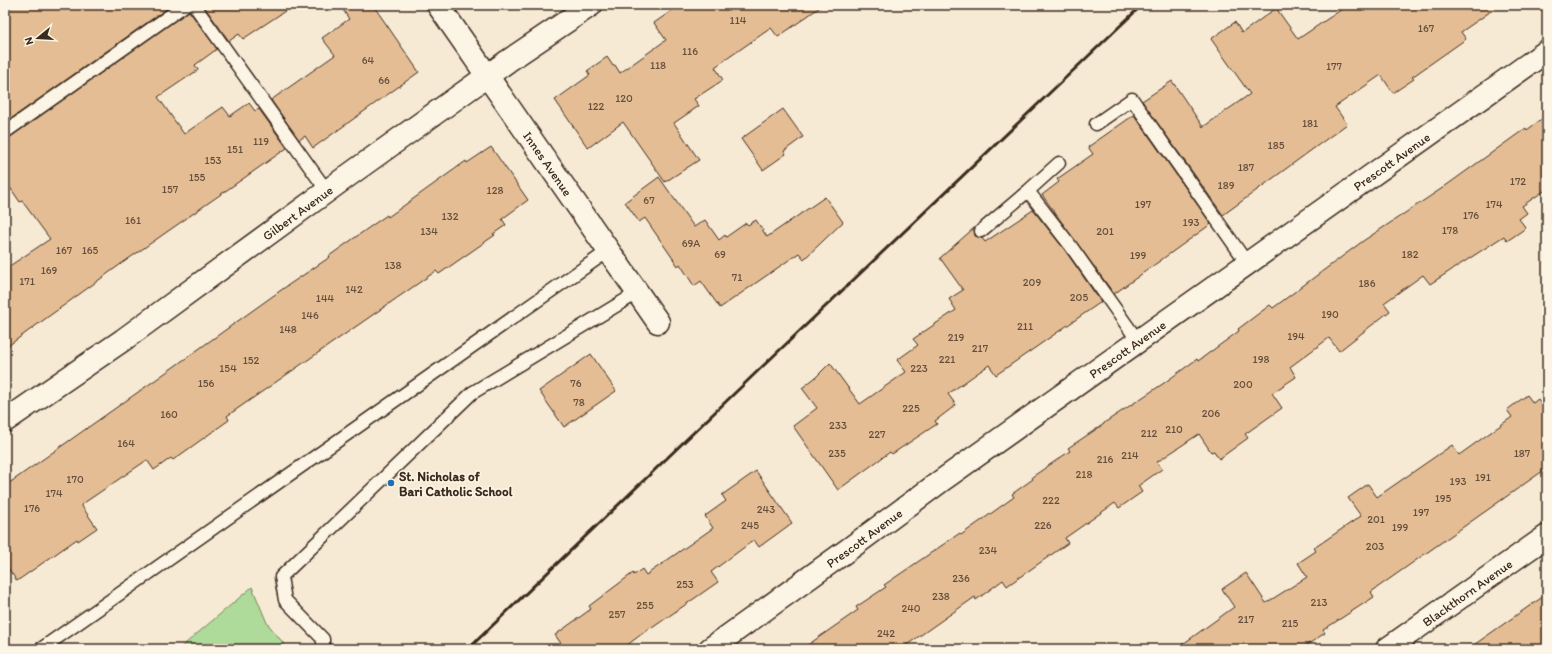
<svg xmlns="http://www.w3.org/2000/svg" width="1552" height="654" viewBox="0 0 1552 654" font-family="Itim,sans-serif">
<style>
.green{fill:#aedb99;stroke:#74825c}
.building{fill:#e4bd94;stroke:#3b2a1e}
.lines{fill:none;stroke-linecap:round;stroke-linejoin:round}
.lane-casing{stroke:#3b2a1e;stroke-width:15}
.street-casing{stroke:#3b2a1e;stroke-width:25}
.lane{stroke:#fcf5e5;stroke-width:12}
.street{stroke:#fcf5e5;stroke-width:22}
.rail{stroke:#3b2a1e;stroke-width:3}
.poi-dot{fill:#1f6fb2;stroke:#fcf5e5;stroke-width:1.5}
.labels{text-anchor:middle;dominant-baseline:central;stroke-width:3;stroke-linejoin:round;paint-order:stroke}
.number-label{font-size:11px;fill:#654f3c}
.street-label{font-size:13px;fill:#3b2a1e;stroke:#fcf5e5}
.poi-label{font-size:13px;font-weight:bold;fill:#3b2a1e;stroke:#fcf5e5;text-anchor:start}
</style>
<rect width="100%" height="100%" fill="#f7ead5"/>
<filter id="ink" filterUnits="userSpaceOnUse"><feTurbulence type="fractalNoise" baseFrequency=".025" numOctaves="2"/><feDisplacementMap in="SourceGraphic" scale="8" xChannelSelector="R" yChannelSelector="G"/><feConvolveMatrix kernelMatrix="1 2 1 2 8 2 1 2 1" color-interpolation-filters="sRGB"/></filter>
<g filter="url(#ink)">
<path class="green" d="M 252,587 L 267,623 L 288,649 L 179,649 Z"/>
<path class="building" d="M 5,5 L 172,5 L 5,123 Z
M 203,5 L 294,5 L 243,39 L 239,34 L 229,41 Z
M 340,5 L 373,5 L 419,72 L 313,148 L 305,136 L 299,140 L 271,100 L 335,55 L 322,38 L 349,19 Z
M 680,5 L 823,5 L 778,37 L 771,28 L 715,67 L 723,80 L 694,99 L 699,106 L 674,123 L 699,160 L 665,182 L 623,122 L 588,148 L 555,100 L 590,75 L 587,71 L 607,57 L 613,66 L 615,65 L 620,73 L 666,40 L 654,23 Z
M 1348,5 L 1500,5 L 1461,32 L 1466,39 L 1412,77 L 1414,79 L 1393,93 L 1381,75 L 1335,107 L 1347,124 L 1223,215 L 1142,101 L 1172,81 L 1203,127 L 1250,94 L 1211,39 L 1235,22 L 1242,33 L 1276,8 L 1298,39 Z
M 189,11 L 217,49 L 195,65 L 198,70 L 158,97 L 184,134 L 223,107 L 230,116 L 249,103 L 255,111 L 259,109 L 287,148 L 121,264 L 5,348 L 5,269 L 50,239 L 22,201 L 20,202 L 5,180 L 5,139 L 9,138 Z
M 783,109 L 803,137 L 784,151 L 786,154 L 763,170 L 741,139 Z
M 1134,115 L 1211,224 L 1114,294 L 1042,195 L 1059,182 L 1057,179 L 1093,154 L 1088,147 Z
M 1547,115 L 1547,189 L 1522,206 L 1527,213 L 1519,219 L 1526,228 L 1507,241 L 1504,236 L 1430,284 L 1423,275 L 1384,303 L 1390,311 L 1339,351 L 1329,338 L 1290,367 L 1296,377 L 1272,393 L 1282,408 L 1245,434 L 1248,438 L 1219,459 L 1214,451 L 1211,452 L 1199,434 L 1157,462 L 1162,469 L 1138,486 L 1142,492 L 1119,508 L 1115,503 L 1065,538 L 1068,543 L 1007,586 L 1003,580 L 976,600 L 975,597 L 901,649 L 802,649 L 858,610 L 856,607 L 886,587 L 884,585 L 960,533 L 961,535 L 1014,497 L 1012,494 L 1033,479 L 1032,477 L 1070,451 L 1068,448 L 1104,424 L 1104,423 L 1164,383 L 1197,359 L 1198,361 L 1239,331 L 1238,329 L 1270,305 L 1273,308 L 1363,241 L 1444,187 L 1526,128 L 1527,130 Z
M 491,147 L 528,200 L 502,219 L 506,225 L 493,234 L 495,235 L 439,274 L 436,271 L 227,416 L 229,420 L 173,460 L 171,458 L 154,470 L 147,460 L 81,505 L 97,528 L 78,541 L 77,539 L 17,581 L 5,564 L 5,486 L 168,371 L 284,288 L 330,257 L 329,256 L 374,224 L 387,215 L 388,217 L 466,161 L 467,163 Z
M 659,177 L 694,227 L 705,220 L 719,240 L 725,235 L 726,237 L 746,223 L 748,225 L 756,220 L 767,237 L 825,197 L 843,222 L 804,259 L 799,253 L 720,308 L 701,281 L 694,286 L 680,264 L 678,266 L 645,218 L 639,222 L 625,202 Z
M 1033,210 L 1064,249 L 1101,302 L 996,375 L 989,365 L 948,394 L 956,405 L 935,421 L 937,424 L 892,454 L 890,452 L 838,490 L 793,426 L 817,408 L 802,388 L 816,377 L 830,363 L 860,404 L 906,372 L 897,360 L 918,345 L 913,339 L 956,310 L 949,299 L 963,290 L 940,258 L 974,228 L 975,236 L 982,238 L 985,242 Z
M 591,354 L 616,391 L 564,427 L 539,391 Z
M 1527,395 L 1533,403 L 1538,399 L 1547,412 L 1547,468 L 1371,592 L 1374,597 L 1323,630 L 1325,633 L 1301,649 L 1176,649 L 1234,607 L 1222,589 L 1246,573 L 1266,603 L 1307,577 L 1298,563 L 1316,551 L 1314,548 L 1361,516 L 1348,498 L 1368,484 L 1377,497 L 1452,445 L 1459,455 L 1512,417 L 1507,410 Z
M 756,471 L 792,523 L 759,547 L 754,540 L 711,572 L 718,582 L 652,628 L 651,627 L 622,649 L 565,649 L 555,635 L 591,609 L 589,606 L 633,573 L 634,575 L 642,569 L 646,575 L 713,528 L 705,516 L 726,501 L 722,495 Z
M 1547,594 L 1547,649 L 1468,649 L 1528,607 Z"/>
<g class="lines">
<g class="lane-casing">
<path id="lane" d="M 194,5 L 327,191
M 1096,124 L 1132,99 L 1247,263
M 5,132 L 185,5
M 1028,191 L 1070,245 L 1138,341
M 981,231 L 1028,191 L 1059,163
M 41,649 L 608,251
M 323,649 L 323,639 L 285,600 L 281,577 L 472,393 L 637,293"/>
</g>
<g class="street-casing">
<g id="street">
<path id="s1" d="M 438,5 L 658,322"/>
<path id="s2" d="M 5,421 L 123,340 L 349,175 L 508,61 L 591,5"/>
<path id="s3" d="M 710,649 L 849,549 L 941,481 L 1547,51"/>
<path id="s4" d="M 1387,649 L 1547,536"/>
</g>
</g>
<use href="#lane" class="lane"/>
<use href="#street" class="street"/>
<path class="rail" d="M 468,649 L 763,366 L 1142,5"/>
</g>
</g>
<circle class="poi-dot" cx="391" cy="483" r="4"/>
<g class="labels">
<g class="number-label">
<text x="738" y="20">114</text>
<text x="1426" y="28">167</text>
<text x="690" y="51">116</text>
<text x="368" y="60">64</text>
<text x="658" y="65">118</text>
<text x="1334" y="66">177</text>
<text x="384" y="80">66</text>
<text x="624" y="98">120</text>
<text x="596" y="106">122</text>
<text x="1310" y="123">181</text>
<text x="261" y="141">119</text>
<text x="1276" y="145">185</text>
<text x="235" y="149">151</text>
<text x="213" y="160">153</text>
<text x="1246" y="167">187</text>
<text x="197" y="177">155</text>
<text x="1518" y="181">172</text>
<text x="1226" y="185">189</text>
<text x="170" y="189">157</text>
<text x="495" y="190">128</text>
<text x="649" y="200">67</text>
<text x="1143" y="204">197</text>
<text x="1494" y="204">174</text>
<text x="1471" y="215">176</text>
<text x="450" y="216">132</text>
<text x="133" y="220">161</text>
<text x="1191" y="222">193</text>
<text x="1450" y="230">178</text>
<text x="429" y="231">134</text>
<text x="1105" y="231">201</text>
<text x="691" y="243">69A</text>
<text x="64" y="250">167</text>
<text x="90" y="250">165</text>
<text x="720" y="254">69</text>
<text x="1410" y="254">182</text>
<text x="1138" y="255">199</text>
<text x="393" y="265">138</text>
<text x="49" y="270">169</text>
<text x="737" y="277">71</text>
<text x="27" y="281">171</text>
<text x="1032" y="282">209</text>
<text x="1367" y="283">186</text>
<text x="354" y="289">142</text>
<text x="1079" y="297">205</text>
<text x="325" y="298">144</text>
<text x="1330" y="314">190</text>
<text x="310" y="315">146</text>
<text x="1025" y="326">211</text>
<text x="288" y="329">148</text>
<text x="1296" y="336">194</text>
<text x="956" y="337">219</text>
<text x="980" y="348">217</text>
<text x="947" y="359">221</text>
<text x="1261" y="359">198</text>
<text x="251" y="360">152</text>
<text x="228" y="368">154</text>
<text x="919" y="368">223</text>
<text x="206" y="383">156</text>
<text x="576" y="383">76</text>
<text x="1243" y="384">200</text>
<text x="579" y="402">78</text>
<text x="911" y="408">225</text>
<text x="1211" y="413">206</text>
<text x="169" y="414">160</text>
<text x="838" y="425">233</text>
<text x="1174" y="429">210</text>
<text x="1149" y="433">212</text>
<text x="877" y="434">227</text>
<text x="126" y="443">164</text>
<text x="837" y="453">235</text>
<text x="1522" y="453">187</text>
<text x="1130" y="455">214</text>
<text x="1105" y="459">216</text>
<text x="1084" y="474">218</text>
<text x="1483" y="477">191</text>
<text x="75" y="479">170</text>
<text x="1458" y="481">193</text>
<text x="54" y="493">174</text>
<text x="1443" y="498">195</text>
<text x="1051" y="500">222</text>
<text x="32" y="508">176</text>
<text x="766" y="509">243</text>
<text x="1421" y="512">197</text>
<text x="1376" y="519">201</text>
<text x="750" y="525">245</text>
<text x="1043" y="525">226</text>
<text x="1400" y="527">199</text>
<text x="1375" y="546">203</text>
<text x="988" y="550">234</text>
<text x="961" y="578">236</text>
<text x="685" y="584">253</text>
<text x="941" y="596">238</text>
<text x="1319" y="602">213</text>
<text x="645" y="605">255</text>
<text x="911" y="608">240</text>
<text x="617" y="614">257</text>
<text x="1246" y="619">217</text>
<text x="1290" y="623">215</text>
<text x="886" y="633">242</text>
</g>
<g class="street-label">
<text stroke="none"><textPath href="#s3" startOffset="838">Prescott Avenue</textPath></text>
<text stroke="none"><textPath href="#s1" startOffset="193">Innes Avenue</textPath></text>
<text stroke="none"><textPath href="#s2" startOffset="359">Gilbert Avenue</textPath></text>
<text stroke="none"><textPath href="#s3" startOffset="514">Prescott Avenue</textPath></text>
<text stroke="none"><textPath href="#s3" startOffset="190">Prescott Avenue</textPath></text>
<text stroke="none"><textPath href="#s4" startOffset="98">Blackthorn Avenue</textPath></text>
</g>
<g class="poi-label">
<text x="399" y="476">St. Nicholas of<tspan x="399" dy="15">Bari Catholic School</tspan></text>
</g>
</g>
<rect width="1552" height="654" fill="none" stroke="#fcf5e5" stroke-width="20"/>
<rect x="10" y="10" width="1532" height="634" fill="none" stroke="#3b2a1e" stroke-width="1.5" filter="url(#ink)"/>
<g transform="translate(38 38) rotate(252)" stroke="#fcf5e5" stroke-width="3" paint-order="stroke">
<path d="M0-3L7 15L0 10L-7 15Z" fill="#3b2a1e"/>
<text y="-6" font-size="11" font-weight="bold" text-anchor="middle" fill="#3b2a1e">N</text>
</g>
</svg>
